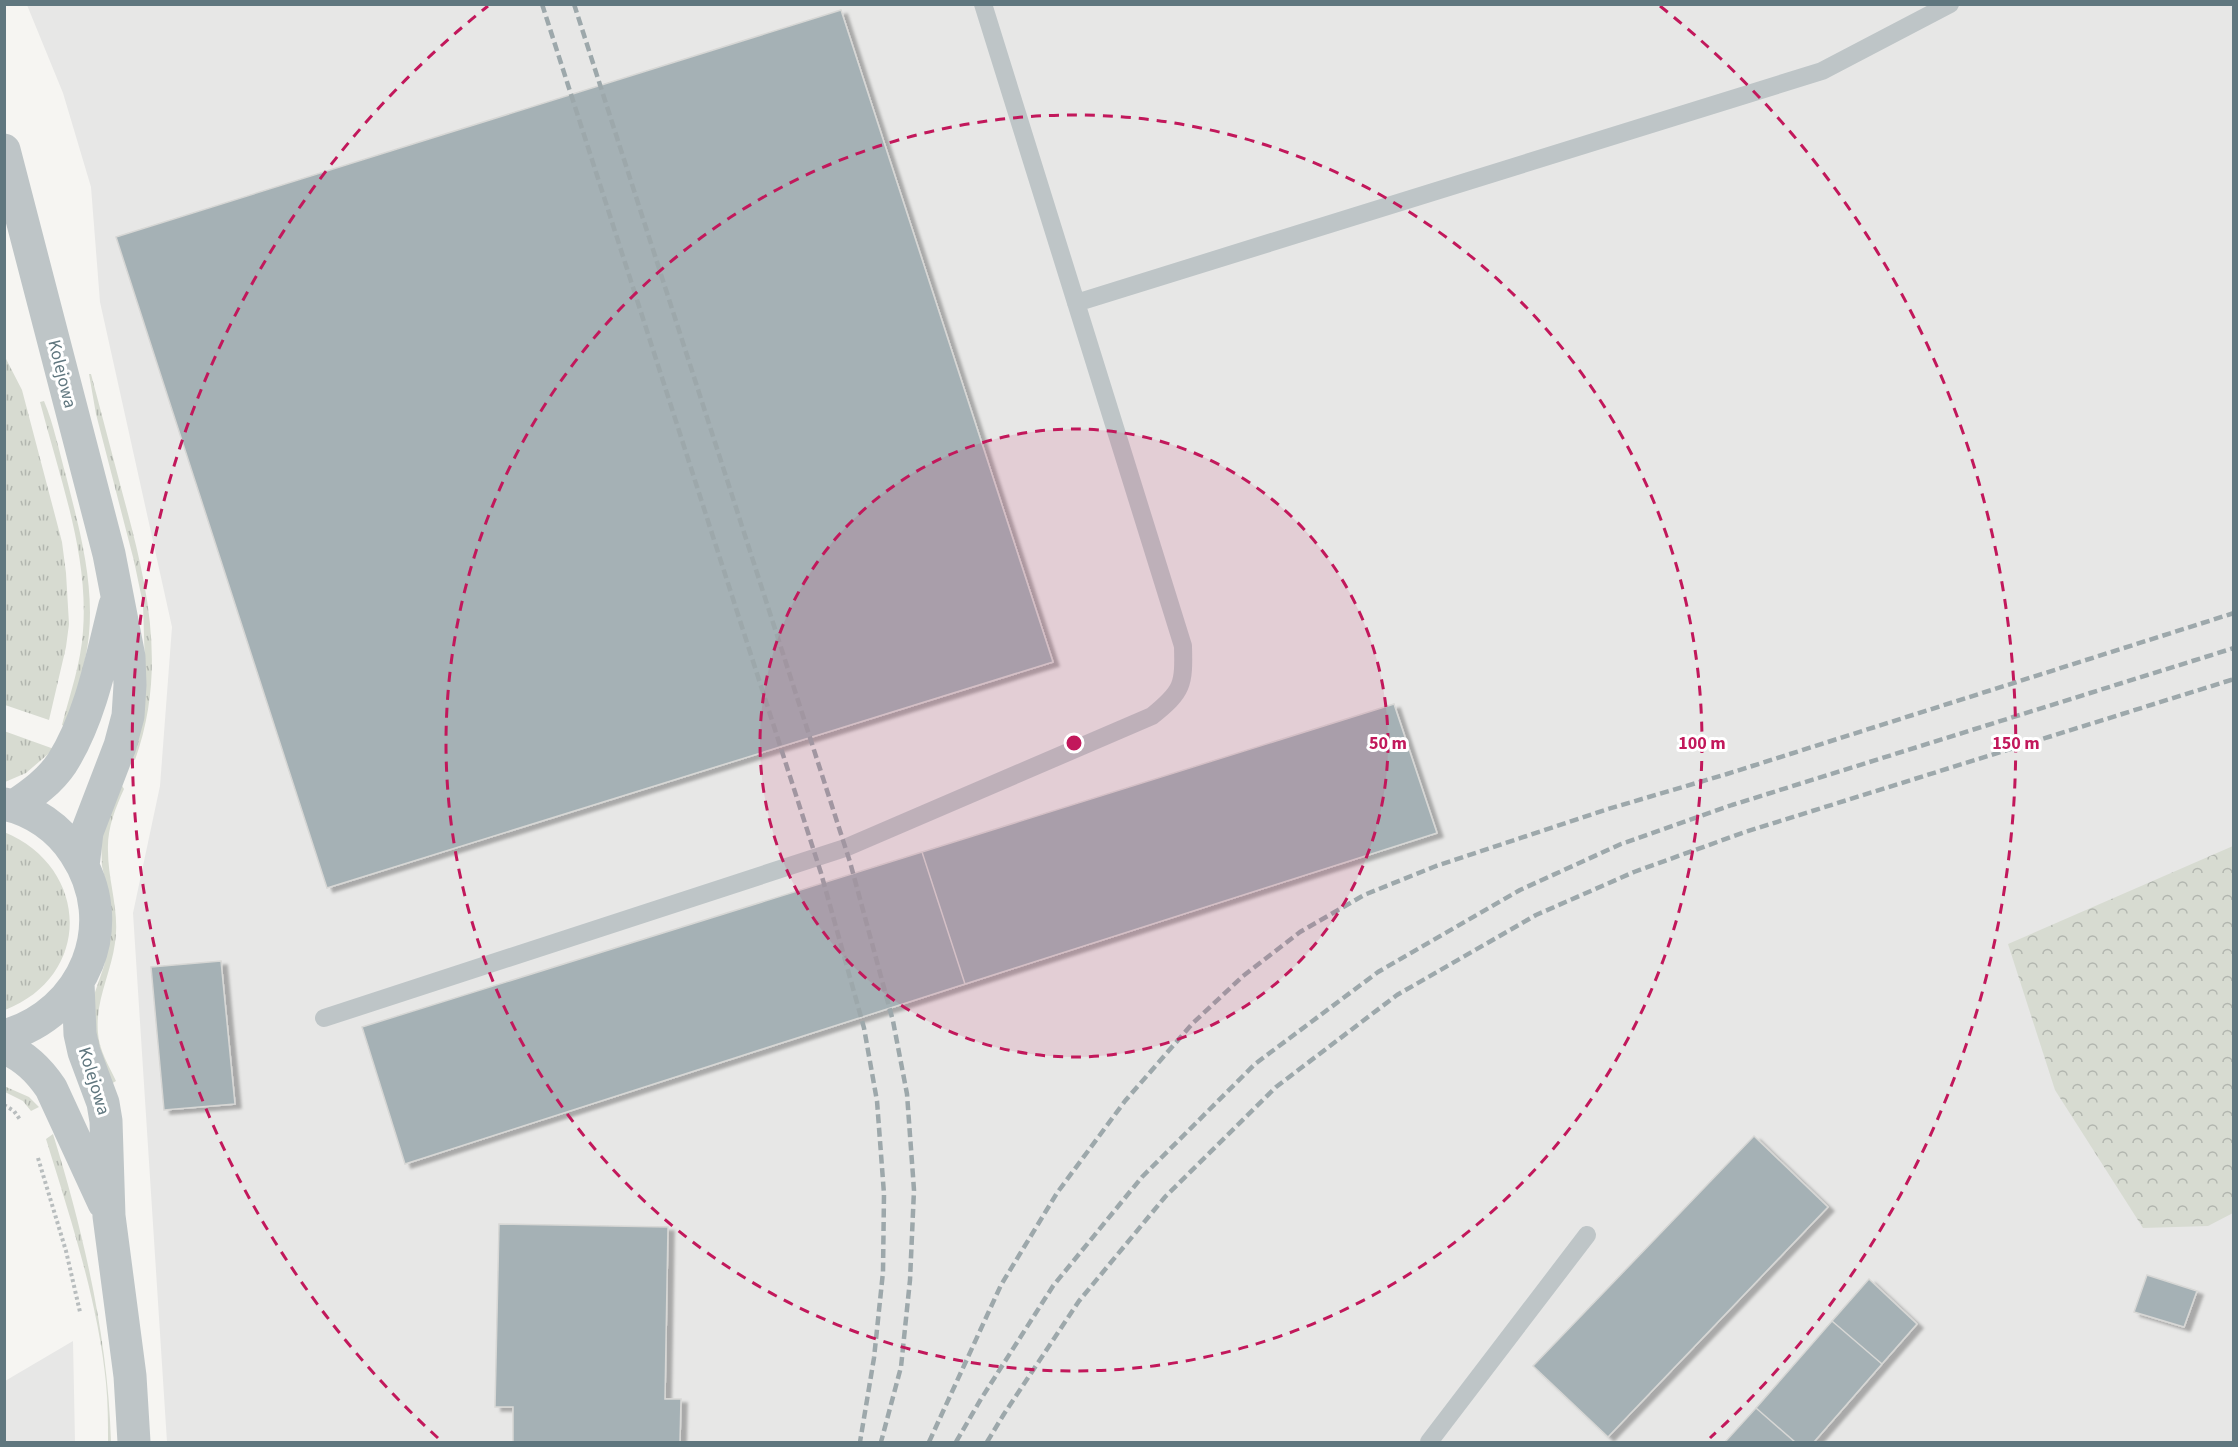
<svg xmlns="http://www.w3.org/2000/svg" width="2238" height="1447" viewBox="0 0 2238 1447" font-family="'Source Sans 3',sans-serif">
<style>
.built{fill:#e7e7e6}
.grass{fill:url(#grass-tufts)}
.forest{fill:url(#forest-crowns)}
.building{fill:#a5b1b5;stroke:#d7d7d5;stroke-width:1.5;filter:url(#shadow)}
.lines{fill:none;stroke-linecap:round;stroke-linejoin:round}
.path{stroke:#b8bdbe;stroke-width:4;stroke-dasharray:3 3;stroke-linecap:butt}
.service{stroke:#bec5c7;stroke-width:18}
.tertiary{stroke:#bec5c7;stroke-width:33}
.rail{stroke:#9da8ab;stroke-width:4.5;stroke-dasharray:9 4.5;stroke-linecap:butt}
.ring{fill:none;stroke:#c2185b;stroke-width:3;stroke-dasharray:10 8}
.labels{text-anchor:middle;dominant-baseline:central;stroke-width:6;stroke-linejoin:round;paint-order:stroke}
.street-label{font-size:18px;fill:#60777f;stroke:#fff}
.centre{fill:#c2185b;stroke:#fff;stroke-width:3}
.ring-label{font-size:18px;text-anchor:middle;font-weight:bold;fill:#c2185b;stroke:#fff;stroke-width:6;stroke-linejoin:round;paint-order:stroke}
</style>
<defs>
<pattern id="grass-tufts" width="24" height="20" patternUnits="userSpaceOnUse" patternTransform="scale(1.5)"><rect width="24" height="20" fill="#d7dbd1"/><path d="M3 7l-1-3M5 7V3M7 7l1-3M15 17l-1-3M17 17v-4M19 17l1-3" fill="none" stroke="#b2b6af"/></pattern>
<pattern id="forest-crowns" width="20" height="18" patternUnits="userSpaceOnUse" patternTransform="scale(1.5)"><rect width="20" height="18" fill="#d7dbd1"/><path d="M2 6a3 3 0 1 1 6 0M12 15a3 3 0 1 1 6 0" fill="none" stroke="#b2b6af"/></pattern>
<filter id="shadow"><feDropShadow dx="6" dy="4" stdDeviation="1.5" flood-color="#0004"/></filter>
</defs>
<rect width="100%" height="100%" fill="#f6f5f2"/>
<path class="built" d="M 27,5 L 2233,5 L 2233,1442 L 167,1442 L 133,913 L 160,786 L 172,627 L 100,302 L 91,187 L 63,93 Z
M 73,1341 L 75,1442 L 5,1442 L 5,1381 Z"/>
<path class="grass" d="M 4,355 L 22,390 L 62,542 L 66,573 L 69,624 L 66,647 L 49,720 L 5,705 Z
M 89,374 L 91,374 C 102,416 113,457 124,499 C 148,587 167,670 135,760 L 130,760 L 145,668 L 143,604 L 134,561 L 96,414 Z
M 44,401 C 54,425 59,451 66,476 C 79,527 94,581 89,634 C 86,666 75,697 67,728 L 62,725 C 70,694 81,663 83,631 C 89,554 59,476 40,402 Z
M 4,731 L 54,749 L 26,773 L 5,782 Z
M 121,784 L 124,789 C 115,809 107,829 108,851 C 108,882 120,911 115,943 C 111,973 95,1001 98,1033 C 99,1050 109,1066 116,1081 L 111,1084 L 93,1043 L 93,998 L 104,966 L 111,927 L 109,897 L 102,866 L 101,838 Z
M 4,832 C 90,867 93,976 5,1010 Z
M 4,1086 L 29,1097 L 39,1107 L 31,1111 L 23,1101 L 5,1092 Z
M 53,1134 C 84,1234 108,1338 111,1442 L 108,1442 C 108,1423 108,1403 106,1383 C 98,1301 70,1217 46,1139 Z"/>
<path class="forest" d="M 2233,846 L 2233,1213 L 2208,1226 L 2143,1228 L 2055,1090 L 2008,944 Z"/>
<path class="building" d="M 841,10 L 1053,662 L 327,888 L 116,237 Z
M 1394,704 L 1437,833 L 965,984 L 922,852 Z
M 922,852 L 965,984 L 405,1164 L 362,1027 Z
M 221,961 L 235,1104 L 164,1110 L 151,967 Z
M 1754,1136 L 1828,1207 L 1608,1437 L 1533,1366 Z
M 499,1224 L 668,1227 L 665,1399 L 681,1399 L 680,1442 L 513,1442 L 513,1407 L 495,1407 Z
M 2147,1275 L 2197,1291 L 2184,1327 L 2134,1312 Z
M 1869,1279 L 1917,1324 L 1882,1364 L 1832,1321 Z
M 1832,1321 L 1882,1364 L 1814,1442 L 1795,1442 L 1756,1408 Z
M 1756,1408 L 1795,1442 L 1725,1442 Z"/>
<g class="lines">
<path class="path" d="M 4,1105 L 14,1111 L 21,1121
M 38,1158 L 66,1251 L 80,1312"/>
<path class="service" d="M 1076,303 L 1822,71 L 1950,4
M 324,1018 L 845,848 L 1152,716 C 1183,691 1184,685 1183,646 L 983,4
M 1429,1442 L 1587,1235"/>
<path class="tertiary" d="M 4,150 L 109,554 L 129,657 L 130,685 L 128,716 L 120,746 L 87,832 L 83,866
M 4,804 C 33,810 59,828 75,853 C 122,924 85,1013 4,1036
M 14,806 C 32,794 50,781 62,763 C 91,717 102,657 115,605
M 78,983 L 80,1034 L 84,1052 L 103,1103 L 106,1121 L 109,1216 L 130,1376 L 134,1442
M 4,1047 C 25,1057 38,1069 51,1088 L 104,1203"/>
<path class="rail" d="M 542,4 L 821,873 L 864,1028 L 877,1101 L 884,1194 L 883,1272 L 874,1358 L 860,1442
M 574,4 L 850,862 L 893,1021 L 907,1094 L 914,1190 L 910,1280 L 901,1367 L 881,1442
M 929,1442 L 1001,1285 L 1057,1193 L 1125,1101 L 1192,1024 L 1243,976 L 1300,932 L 1364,895 L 1436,866 L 1608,809 L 1727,774 L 2234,613
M 956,1442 L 981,1399 L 1053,1286 L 1142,1177 L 1255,1064 L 1378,972 L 1520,890 L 1621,844 L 1732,805 L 2234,648
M 987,1442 L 1004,1414 L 1079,1301 L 1165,1197 L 1276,1087 L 1397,995 L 1536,915 L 1634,872 L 1745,832 L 2234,679"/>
</g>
<circle cx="1074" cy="743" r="314" fill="#c2185b" fill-opacity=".12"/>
<g class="ring">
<circle cx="1074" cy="743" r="314"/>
<circle cx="1074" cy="743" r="628"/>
<path d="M438 1438A942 942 0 0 1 488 6M1660 6A942 942 0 0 1 1710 1438"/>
</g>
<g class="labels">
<g class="street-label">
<text transform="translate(62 374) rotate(76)">Kolejowa</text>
<text transform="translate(94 1081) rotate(73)">Kolejowa</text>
</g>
</g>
<circle cx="1074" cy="743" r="9" class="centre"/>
<g class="ring-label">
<text x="1388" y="749">50 m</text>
<text x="1702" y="749">100 m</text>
<text x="2016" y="749">150 m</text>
</g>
<rect width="2238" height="1447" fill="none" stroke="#60777f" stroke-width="12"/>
</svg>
